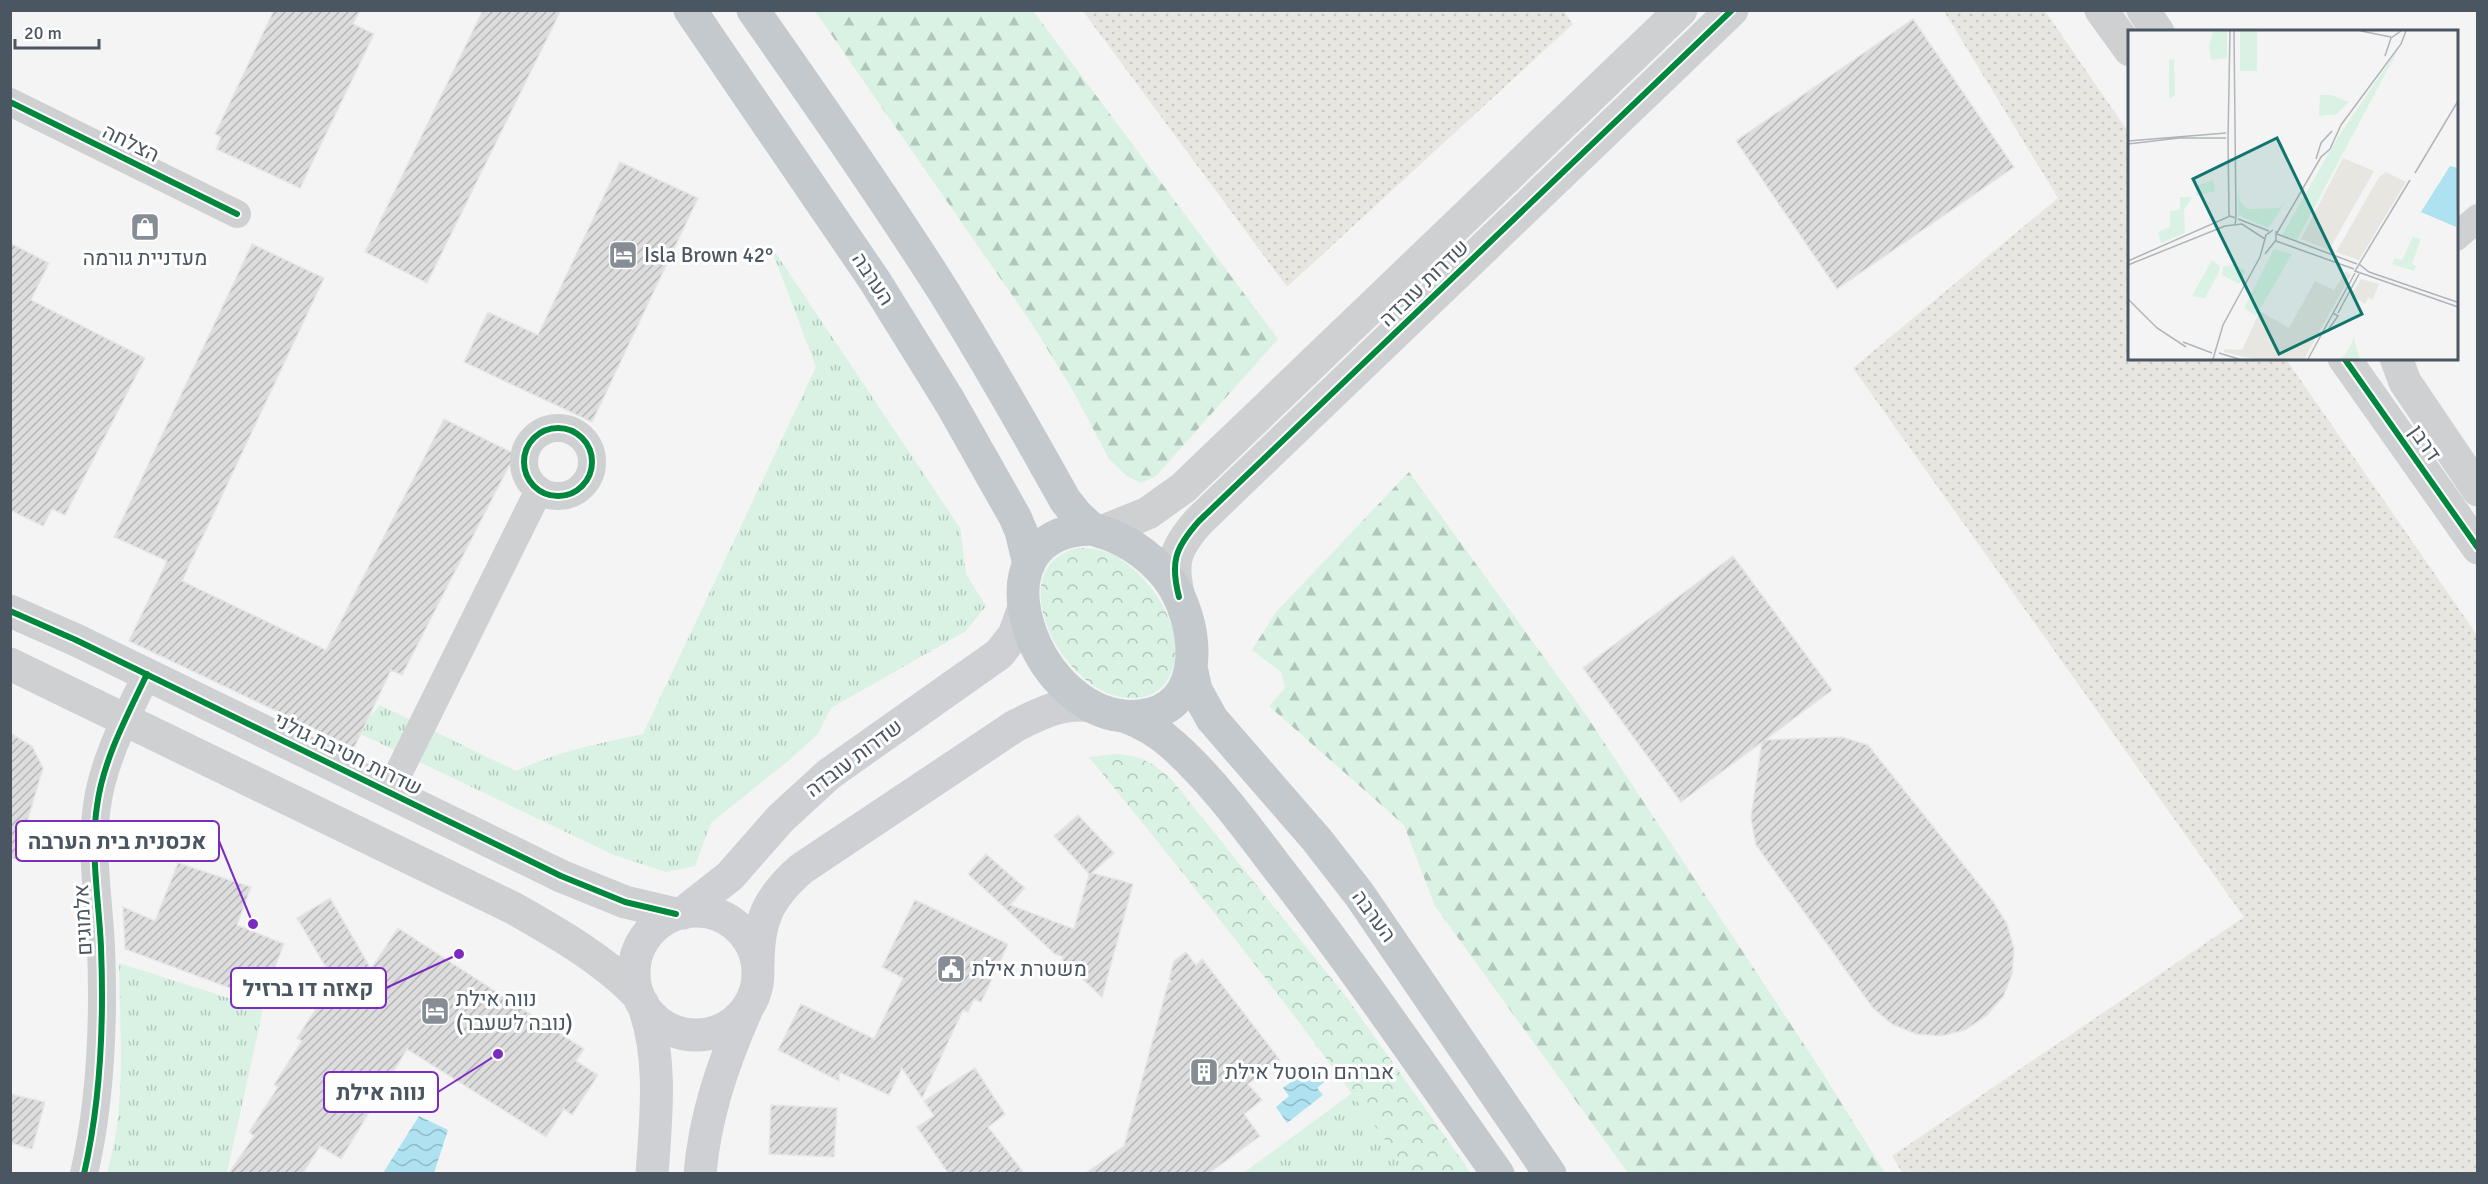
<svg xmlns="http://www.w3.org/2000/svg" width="2488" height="1184" viewBox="0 0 2488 1184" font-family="Signika,Heebo,sans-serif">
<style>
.grass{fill:url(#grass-tufts)}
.forest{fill:url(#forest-firs)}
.sand{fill:url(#sand-dots)}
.park{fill:url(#park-crowns)}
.water{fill:url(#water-waves)}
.building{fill:url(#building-hatch);stroke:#e5e6e7;stroke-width:1.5}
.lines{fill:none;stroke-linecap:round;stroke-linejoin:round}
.minor{stroke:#ced0d2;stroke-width:28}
.tertiary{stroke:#ced0d2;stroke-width:33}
.secondary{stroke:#ced0d4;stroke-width:33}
.trunk{stroke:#c4c9cd;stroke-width:33}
.cycleway-casing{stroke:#fff;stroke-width:10}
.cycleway{stroke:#00873e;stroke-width:6}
.labels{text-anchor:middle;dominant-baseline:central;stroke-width:6;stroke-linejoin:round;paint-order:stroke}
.street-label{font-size:21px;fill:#4a5661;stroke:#fff}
.poi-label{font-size:21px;fill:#4a5661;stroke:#fff;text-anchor:start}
.inset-road{fill:none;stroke:#b0b5b9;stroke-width:1.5}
.view{fill:#0f766e;fill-opacity:0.15;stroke:#0f766e;stroke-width:3}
.inset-edge{fill:none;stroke:#4a5661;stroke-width:3}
.leader{fill:none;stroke:#7b2cbf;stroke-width:2}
.callout-dot{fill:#7b2cbf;stroke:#fff;stroke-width:2}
.callout{fill:#fff;stroke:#7b2cbf;stroke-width:2}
.callout-label{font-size:22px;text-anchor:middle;font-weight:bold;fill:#4a5661}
</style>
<defs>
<pattern id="grass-tufts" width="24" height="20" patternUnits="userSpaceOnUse" patternTransform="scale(1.5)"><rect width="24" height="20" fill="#d9f2e3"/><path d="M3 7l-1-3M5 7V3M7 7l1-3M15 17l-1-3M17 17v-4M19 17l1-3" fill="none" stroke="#b2c7bb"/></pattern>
<pattern id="forest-firs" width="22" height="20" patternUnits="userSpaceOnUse" patternTransform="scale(1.5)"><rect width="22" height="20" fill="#d9f2e3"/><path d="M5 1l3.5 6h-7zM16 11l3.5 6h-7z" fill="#b2c7bb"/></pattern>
<pattern id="sand-dots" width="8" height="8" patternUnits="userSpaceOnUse" patternTransform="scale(1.5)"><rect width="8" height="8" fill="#e7e6e1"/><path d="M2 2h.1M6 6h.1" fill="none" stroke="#c8c7c4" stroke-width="1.8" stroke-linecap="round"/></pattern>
<pattern id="park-crowns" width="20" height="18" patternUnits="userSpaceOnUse" patternTransform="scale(1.5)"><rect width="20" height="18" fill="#d9f2e3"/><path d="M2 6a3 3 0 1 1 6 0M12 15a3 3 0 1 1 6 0" fill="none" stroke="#b2c7bb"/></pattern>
<pattern id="water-waves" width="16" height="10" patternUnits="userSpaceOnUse" patternTransform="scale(1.5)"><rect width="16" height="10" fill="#aee2f0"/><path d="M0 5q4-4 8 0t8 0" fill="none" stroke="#90bac6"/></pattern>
<pattern id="building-hatch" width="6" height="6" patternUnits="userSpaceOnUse" patternTransform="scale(1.5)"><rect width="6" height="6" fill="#ddddde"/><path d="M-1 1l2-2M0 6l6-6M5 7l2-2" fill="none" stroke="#b5b6b7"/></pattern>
</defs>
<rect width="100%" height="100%" fill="#f4f4f4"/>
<path class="grass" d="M 769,243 L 960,528 L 966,574 L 986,606 L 966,631 L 831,708 L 818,734 L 788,761 L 711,823 L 695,866 L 666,872 L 614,855 L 348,728 L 361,727 L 380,705 L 516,771 C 557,752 599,743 643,734 L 816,367 Z
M 119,963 L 263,1009 L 227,1173 L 107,1173 C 127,1106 120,1032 119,963 Z
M 1352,1093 L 1408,1173 L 1242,1174 Z"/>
<path class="forest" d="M 815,11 L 1033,11 L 1278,339 L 1156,476 L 1141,483 L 1127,476 L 1109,459 L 1072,389 L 1032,324 Z
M 1409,472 L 1584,712 L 1815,1061 L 1885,1173 L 1628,1173 L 1435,906 L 1404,825 L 1269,706 L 1285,688 L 1281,672 L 1252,650 L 1276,612 Z"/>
<path class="sand" d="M 1563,10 L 1573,24 L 1287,287 L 1083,11 Z
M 1944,11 L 2045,11 L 2129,133 L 2130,358 L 2286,359 L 2477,635 L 2477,1173 L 1903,1174 L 1892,1156 L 2244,917 L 1853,368 L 2058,198 Z"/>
<path class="park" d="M 1078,548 C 1092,548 1105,550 1117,557 C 1155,579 1197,645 1164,685 C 1155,695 1144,698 1131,698 C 1065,699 996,567 1078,548 Z
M 1114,754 C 1141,755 1152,762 1172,780 L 1347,998 L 1471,1173 L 1408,1173 C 1309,1029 1199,892 1089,757 Z"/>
<path class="water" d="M 1316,1063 L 1328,1079 L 1317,1088 L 1323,1095 L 1287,1123 L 1276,1107 L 1289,1096 L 1283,1088 Z
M 419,1116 L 448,1130 L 434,1173 L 383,1173 Z"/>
<path class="building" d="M 274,10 L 360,10 L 353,24 L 374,34 L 300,188 L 216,149 L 221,137 L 215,134 Z
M 483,10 L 561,10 L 427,283 L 365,252 Z
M 1913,19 L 2014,167 L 1837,289 L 1736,141 Z
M 620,162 L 698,198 L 592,422 L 464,362 L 488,312 L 538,335 Z
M 10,243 L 49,263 L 31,300 L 145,358 L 65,515 L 52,509 L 43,526 L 10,510 Z
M 252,244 L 324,278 L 182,581 L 326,650 L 444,419 L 515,454 L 402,675 L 391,670 L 354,748 L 129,641 L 167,561 L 114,537 Z
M 1733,556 L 1832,690 L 1765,740 L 1841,737 L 1868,745 L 1994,903 L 2007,924 L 2014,949 L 2012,974 L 2003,997 L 1986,1016 L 1965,1030 L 1941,1036 L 1916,1034 L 1892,1024 L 1873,1008 L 1756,845 L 1751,818 L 1762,742 L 1681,802 L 1583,668 Z
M 10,733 L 32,746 L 43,768 L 16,859 L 10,858 Z
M 1078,815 L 1114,853 L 1092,873 L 1133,884 L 1102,997 L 1062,960 L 1064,957 L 1055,954 L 968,874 L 986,854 L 1025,888 L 1010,905 L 1074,929 L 1089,874 L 1054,836 Z
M 178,863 L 251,887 L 237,925 L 284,944 L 262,1000 L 125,949 L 123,907 L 155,921 Z
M 330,898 L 371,969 L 398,928 L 584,1049 L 576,1061 L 598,1075 L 572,1115 L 564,1109 L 546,1137 L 407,1049 L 341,1159 L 320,1146 L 303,1173 L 229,1173 L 254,1136 L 249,1132 L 278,1087 L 274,1085 L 302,1041 L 297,1038 L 334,981 L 297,918 Z
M 915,900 L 1008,944 L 981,1002 L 974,999 L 968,1012 L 963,1010 L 922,1098 L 902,1068 L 889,1095 L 839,1072 L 839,1081 L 778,1050 L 801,1004 L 874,1039 L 903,978 L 882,967 Z
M 1186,952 L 1196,965 L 1202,959 L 1280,1060 L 1248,1084 L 1262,1100 L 1244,1114 L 1260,1136 L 1209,1173 L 1086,1173 L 1124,1146 L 1168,984 L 1171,981 L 1169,979 L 1174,961 Z
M 975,1068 L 1005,1114 L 988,1127 L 1024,1173 L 948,1173 L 917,1127 L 934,1116 L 924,1101 Z
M 10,1094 L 45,1102 L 32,1149 L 10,1143 Z
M 771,1105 L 837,1108 L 834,1157 L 769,1154 Z"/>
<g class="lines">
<path class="minor" d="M 10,102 L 237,214
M 2456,237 L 2478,218
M524 462a34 34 0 1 1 68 0a34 34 0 1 1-68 0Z
M 389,792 L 539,490
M 84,1174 C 101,1100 104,1022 101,947 C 99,901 90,852 97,806 C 103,760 127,716 147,674"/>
<path class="tertiary" d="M 2101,10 L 2130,50
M 2143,10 L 2158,32
M 2344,358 L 2478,548
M 2396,358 L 2405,382 L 2478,490
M 1101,532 L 1148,513 L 1183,488 L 1681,10
M 1179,597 C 1170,562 1175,548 1199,521 L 1732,10
M 10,611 L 76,640 L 561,876 L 625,902 L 676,914
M 10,664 L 515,909 C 559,934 601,958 637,994"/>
<path class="secondary" d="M634 973a62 62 0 1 1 124 0a62 62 0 1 1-124 0Z
M 683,913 L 730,876 L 781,818 L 829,774 L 999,654 L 1014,635 L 1024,607
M 758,965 C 758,920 768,898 801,869 L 1015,726 C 1039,714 1064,701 1091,706
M 643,1004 C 663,1057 656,1118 652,1174
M 700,1174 C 705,1115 723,1064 746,1011"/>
<path class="trunk" d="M 690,10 L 875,281 L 950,402 L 1015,517 L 1021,531 L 1029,564
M 753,10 C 818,103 883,196 944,292 C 986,360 1026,430 1065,500 L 1076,514 L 1092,529
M 1092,529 C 1123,537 1147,552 1167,577 C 1199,618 1210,709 1140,716 C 1036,727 963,530 1092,529 Z
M 1191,667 L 1196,690 L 1212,719 L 1317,840 L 1359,894 L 1550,1174
M 1124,716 C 1143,723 1159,732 1174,746 C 1214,782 1247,828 1280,871 C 1356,969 1426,1072 1498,1174"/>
<g class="cycleway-casing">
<path id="cycleway" d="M 10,102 L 237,214
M 2344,358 L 2478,548
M524 462a34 34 0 1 1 68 0a34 34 0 1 1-68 0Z
M 1179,597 C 1170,562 1175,548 1199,521 L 1732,10
M 10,611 L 76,640 L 561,876 L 625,902 L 676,914
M 84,1174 C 101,1100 104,1022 101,947 C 99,901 90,852 97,806 C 103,760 127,716 147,674"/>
</g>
<use href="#cycleway" class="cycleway"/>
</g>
<defs>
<g id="shop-square" transform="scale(1.5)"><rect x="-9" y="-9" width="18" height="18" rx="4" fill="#868d94" stroke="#fff"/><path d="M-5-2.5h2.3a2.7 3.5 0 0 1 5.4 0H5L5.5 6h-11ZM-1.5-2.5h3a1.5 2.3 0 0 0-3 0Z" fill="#fff"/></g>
<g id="hotel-square" transform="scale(1.5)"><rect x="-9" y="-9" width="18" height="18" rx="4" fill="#868d94" stroke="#fff"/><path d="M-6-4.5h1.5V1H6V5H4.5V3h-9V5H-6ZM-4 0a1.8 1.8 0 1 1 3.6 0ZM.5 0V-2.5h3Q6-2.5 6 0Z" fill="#fff"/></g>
<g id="civic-square" transform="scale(1.5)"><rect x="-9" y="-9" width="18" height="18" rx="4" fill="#868d94" stroke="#fff"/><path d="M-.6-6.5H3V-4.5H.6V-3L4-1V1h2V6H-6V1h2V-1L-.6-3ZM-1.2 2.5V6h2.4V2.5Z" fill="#fff"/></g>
<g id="building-square" transform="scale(1.5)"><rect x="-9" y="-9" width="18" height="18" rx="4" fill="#868d94" stroke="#fff"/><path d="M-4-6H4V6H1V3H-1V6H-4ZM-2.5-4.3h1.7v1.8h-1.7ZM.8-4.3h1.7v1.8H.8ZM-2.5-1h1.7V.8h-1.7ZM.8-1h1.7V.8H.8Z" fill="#fff"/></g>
</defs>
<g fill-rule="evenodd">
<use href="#shop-square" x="145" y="227"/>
<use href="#hotel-square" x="623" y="255"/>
<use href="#civic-square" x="951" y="969"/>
<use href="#hotel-square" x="435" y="1011"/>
<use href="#building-square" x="1204" y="1072"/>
</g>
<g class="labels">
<g class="street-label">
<text transform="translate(131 143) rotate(26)">הצלחה</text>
<text transform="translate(873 279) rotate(57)">הערבה</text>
<text transform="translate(1424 283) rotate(-44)">שדרות עובדה</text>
<text transform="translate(2425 443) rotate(55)">דרבן</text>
<text transform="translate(348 754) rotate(26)">שדרות חטיבת גולני</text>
<text transform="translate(854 758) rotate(-37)">שדרות עובדה</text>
<text transform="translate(1374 916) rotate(54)">הערבה</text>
<text transform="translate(83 920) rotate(-93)">אלמוגים</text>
</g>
<g class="poi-label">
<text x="644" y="255">Isla Brown 42°</text>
<text x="145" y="258" text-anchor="middle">מעדניית גורמה</text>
<text x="972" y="969">משטרת אילת</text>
<text x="456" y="999">נווה אילת<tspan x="456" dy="24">(נובה לשעבר)</tspan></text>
<text x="1225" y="1072">אברהם הוסטל אילת</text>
</g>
</g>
<g transform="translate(2128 30)">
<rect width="330" height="330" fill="#f4f4f4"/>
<path d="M 112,1 L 129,1 L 129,41 L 112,41 ZM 192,65 L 203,65 L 221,72 L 209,84 L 191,86 ZM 85,150 L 87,161 L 68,166 L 68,156 ZM 110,159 L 112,171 L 119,179 L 151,178 L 158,171 L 140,198 L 110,185 ZM 52,167 L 64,167 L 56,180 L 57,203 L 33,213 L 30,202 L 42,197 L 42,181 L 52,180 ZM 84,230 L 92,236 L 91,242 L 77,268 L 64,266 ZM 105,234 L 118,241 L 111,254 L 94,245 L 95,237 Z" fill="#d9f2e3"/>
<path d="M 271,18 L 169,210 L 154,205 L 210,107 ZM 146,219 L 164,224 L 128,286 L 116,278 Z" fill="#d9f2e3"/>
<path d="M 215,128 L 246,141 L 201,220 L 173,209 ZM 258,142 L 278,152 L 231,230 L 208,222 L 251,147 ZM 218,241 L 223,245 L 176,329 L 126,329 L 96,322 L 96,319 L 114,320 L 132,281 L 161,298 L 187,251 L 206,260 ZM 233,249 L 251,254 L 245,269 L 240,268 L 237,274 L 223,265 Z" fill="#e7e6e1"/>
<path d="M 85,1 L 99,1 L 99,28 L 83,30 L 81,15 ZM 41,29 L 46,30 L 47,65 L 41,69 ZM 285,207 L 293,209 L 284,234 L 288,236 L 286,241 L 264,234 L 267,228 L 274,230 ZM 226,309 L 232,329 L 211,329 L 217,325 Z" fill="#d9f2e3"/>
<path d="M 322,136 L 330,138 L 328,197 L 293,182 Z" fill="#aee2f0"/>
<path class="inset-road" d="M 106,1 L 108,187M 233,1 L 263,7M 257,26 L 263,8 L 273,1M 100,109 L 102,1M 100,109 L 101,187M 0,111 L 98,103M 0,114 L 51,108 L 98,108M 188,129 L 193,113 L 204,101M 287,143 L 330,71M 282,150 L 227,241 L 330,277M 110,189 L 141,201M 149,203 L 193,127 L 202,119 L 213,95 L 273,14 L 278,1M 149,204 L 229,234M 148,211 L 226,239M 137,224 L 148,210 L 148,201M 0,231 L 102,186 L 108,188 L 107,195M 231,234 L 241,242 L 329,272M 0,235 L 97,196 L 114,194 L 137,209M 0,269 L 29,298 L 58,317M 210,283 L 231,244M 200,300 L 210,286 L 205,283M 55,312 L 84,323M 91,323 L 111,329M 85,329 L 95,295 L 132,227 L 138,205 L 145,200M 180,329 L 227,243"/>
<path class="view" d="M 149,108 L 234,284 L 151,324 L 65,149 Z"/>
<rect width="330" height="330" class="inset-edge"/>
</g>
<path class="leader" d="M253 924L219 841M459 954L386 988M498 1054L438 1092"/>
<g class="callout-dot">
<circle cx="253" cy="924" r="6"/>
<circle cx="459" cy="954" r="6"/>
<circle cx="498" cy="1054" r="6"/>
</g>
<g class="callout">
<rect x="16" y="821" width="203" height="40" rx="6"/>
<rect x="231" y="968" width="155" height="40" rx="6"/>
<rect x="324" y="1072" width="114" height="40" rx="6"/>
</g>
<g class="callout-label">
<text x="117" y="849">אכסנית בית הערבה</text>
<text x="308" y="996">קאזה דו ברזיל</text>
<text x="381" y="1100">נווה אילת</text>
</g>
<rect width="2488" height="1184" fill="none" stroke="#4a5661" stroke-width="24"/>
<path d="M15 39v9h84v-9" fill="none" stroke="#4a5661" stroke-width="3"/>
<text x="24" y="39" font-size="18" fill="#4a5661" stroke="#ffffff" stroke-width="4.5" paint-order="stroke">20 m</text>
</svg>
